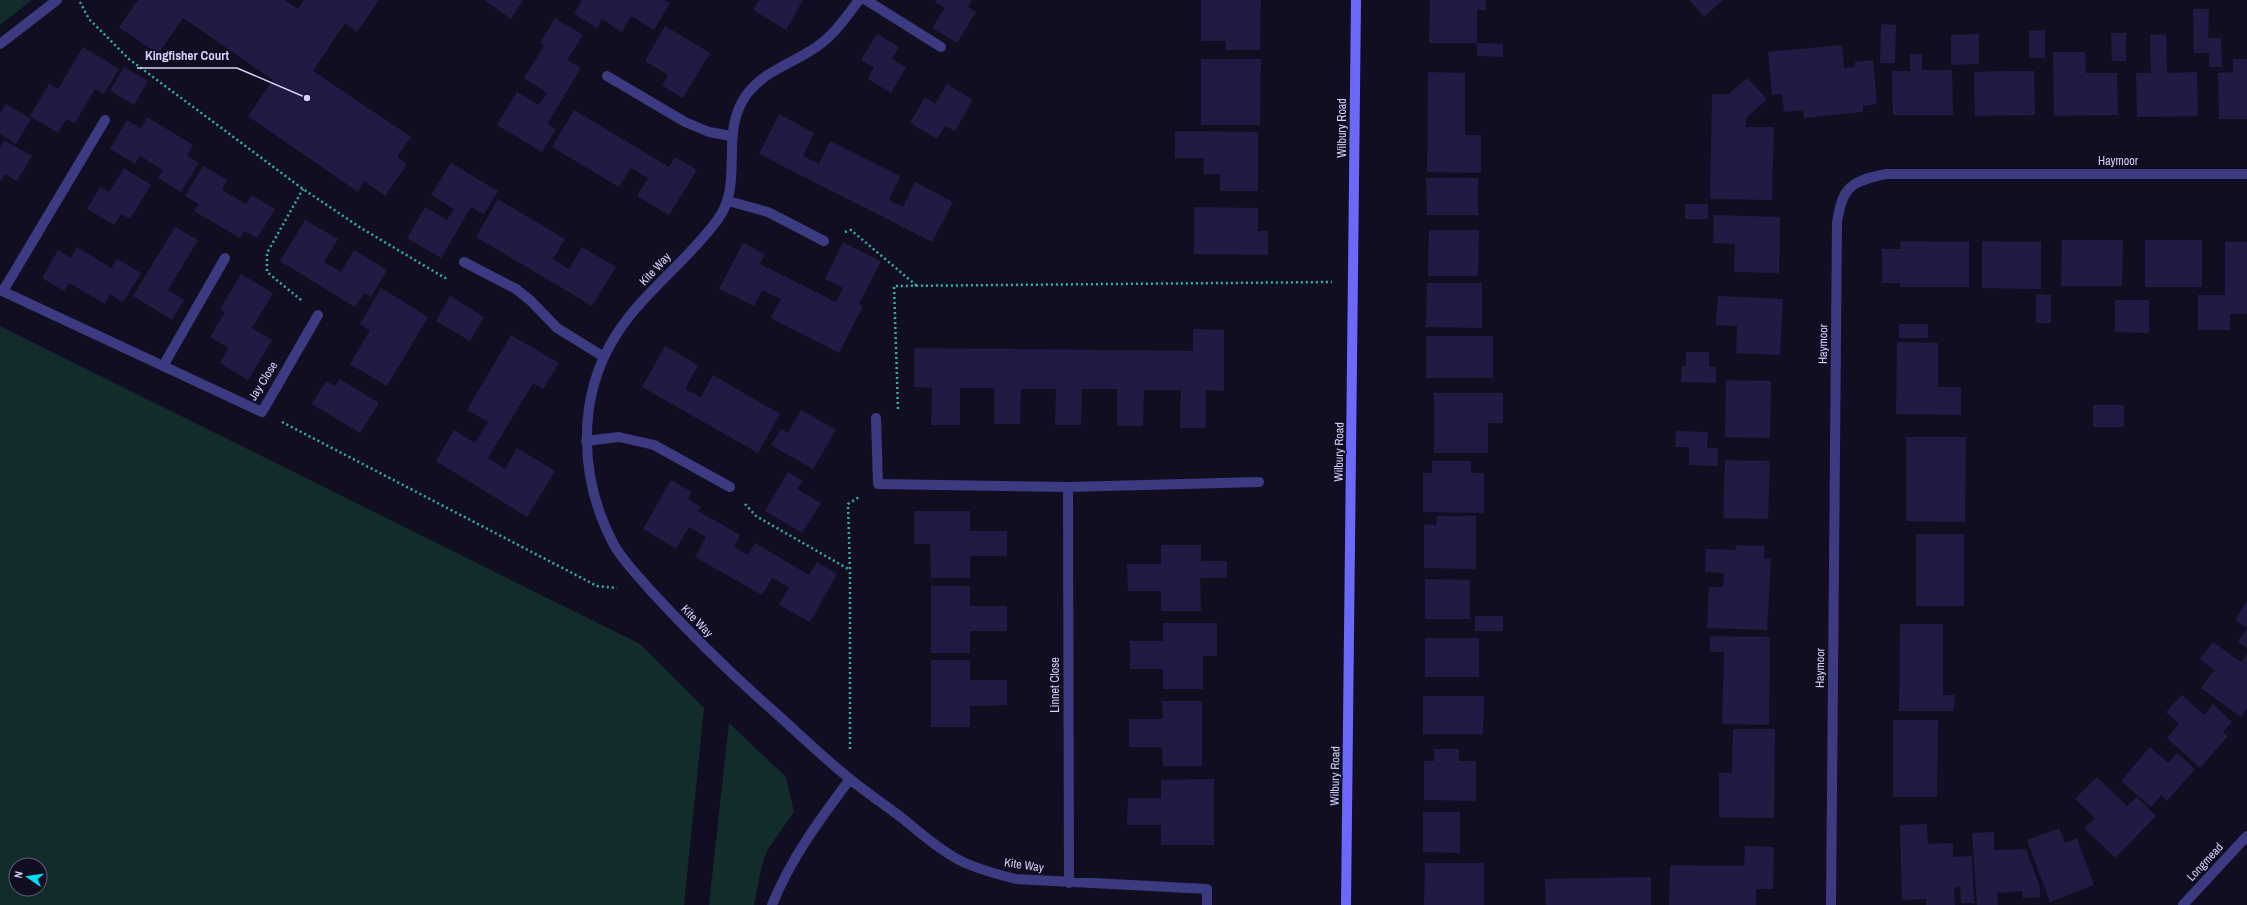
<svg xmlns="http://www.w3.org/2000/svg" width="2247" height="905" viewBox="0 0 2247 905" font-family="'Archivo Narrow',sans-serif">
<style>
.green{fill:#112c2b;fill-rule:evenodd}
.building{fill:#221a42}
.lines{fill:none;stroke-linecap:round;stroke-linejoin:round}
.path{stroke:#30b1a9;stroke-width:2.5;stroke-dasharray:2 3;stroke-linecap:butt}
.street{stroke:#3c3a80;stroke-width:10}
.secondary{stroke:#6c68fc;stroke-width:10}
.labels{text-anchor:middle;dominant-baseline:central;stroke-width:3.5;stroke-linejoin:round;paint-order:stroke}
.street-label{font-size:12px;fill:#d5d0fe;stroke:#110e22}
.leader{fill:none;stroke:#d5d0fe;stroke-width:1.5}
.callout-dot{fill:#d5d0fe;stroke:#110e22;stroke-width:1.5}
.callout-label{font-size:13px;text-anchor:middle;font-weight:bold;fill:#d5d0fe;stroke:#110e22;stroke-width:3.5;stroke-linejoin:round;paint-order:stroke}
</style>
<rect width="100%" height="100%" fill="#110e22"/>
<path class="green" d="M 0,0 L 32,0 L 0,25 Z
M 0,326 L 640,644 L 704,708 L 684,905 L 0,905 ZM 16,865 L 40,865 L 40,889 L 16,889 Z
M 729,723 L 786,777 L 794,812 L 768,849 L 762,864 L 754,905 L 709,905 Z"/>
<path class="building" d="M 138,0 L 285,0 L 298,9 L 304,0 L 379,0 L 357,32 L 345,23 L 313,71 L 411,137 L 397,157 L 407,164 L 385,196 L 364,181 L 358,192 L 248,116 L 273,80 L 183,18 L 158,54 L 119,27 Z
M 484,0 L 523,0 L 511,19 Z
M 582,0 L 664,0 L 670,3 L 654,30 L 631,16 L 622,32 L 602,19 L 597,28 L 574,14 Z
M 759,0 L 803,0 L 786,30 L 753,10 Z
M 937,0 L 972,0 L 968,7 L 976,12 L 957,43 L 932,28 L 945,8 L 935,2 Z
M 1201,0 L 1261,0 L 1260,50 L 1226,50 L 1226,41 L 1201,41 Z
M 1430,0 L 1486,0 L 1486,10 L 1477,10 L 1477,43 L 1429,43 Z
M 1689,0 L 1723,0 L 1704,17 Z
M 2193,9 L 2209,9 L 2208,38 L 2221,38 L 2222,67 L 2209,67 L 2209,53 L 2194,53 Z
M 555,18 L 583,35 L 567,60 L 581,68 L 547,124 L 556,129 L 542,152 L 497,125 L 517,92 L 539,105 L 547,93 L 524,78 L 544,46 L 540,43 Z
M 1881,24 L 1896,25 L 1895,63 L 1880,63 Z
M 665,26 L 710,53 L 683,98 L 662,86 L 668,75 L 645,61 Z
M 2045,30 L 2045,58 L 2029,58 L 2029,31 Z
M 2111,33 L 2126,33 L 2126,61 L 2112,61 Z
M 877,34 L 899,47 L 892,59 L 906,67 L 891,93 L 868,79 L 874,68 L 861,60 Z
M 1979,34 L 1979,64 L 1951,65 L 1951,35 Z
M 2166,34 L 2167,73 L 2197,72 L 2198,116 L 2137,117 L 2136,73 L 2151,73 L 2150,35 Z
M 1477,43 L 1503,44 L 1503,57 L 1477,56 Z
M 1842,45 L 1844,68 L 1855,67 L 1855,62 L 1873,60 L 1877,104 L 1863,106 L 1863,112 L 1804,118 L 1803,110 L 1784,112 L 1782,94 L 1772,95 L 1768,52 Z
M 83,47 L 119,69 L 104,94 L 95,89 L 75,123 L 66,119 L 58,133 L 30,116 L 49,84 L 58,89 Z
M 2053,52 L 2085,52 L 2086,73 L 2117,73 L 2118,115 L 2054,116 Z
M 1910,54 L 1922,54 L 1922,70 L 1952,70 L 1953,115 L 1893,115 L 1892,71 L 1910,71 Z
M 1201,59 L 1261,59 L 1260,125 L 1201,125 Z
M 2233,59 L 2247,59 L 2247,119 L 2219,119 L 2218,73 L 2233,72 Z
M 124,67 L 148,81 L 134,105 L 110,91 Z
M 2004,71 L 2034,71 L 2035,115 L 1975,116 L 1974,72 Z
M 1428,72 L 1465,73 L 1465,135 L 1481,135 L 1481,173 L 1427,172 Z
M 1747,78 L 1767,99 L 1746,118 L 1746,127 L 1774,127 L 1772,200 L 1710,199 L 1712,94 L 1729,94 Z
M 947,84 L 973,100 L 955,131 L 945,126 L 937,139 L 910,123 L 925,97 L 935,104 Z
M 6,104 L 31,119 L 16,144 L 0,134 L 0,114 Z
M 574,110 L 669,167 L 675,157 L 697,170 L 669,215 L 637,196 L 648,178 L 631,168 L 619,187 L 552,147 Z
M 779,114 L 814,133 L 803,156 L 819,164 L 830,141 L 900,176 L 889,200 L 903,207 L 915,182 L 953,202 L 932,242 L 759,154 Z
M 147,117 L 193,145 L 187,156 L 199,163 L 181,192 L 158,178 L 163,170 L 140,156 L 135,164 L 110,149 L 127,120 L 141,129 Z
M 1175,131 L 1258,132 L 1258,191 L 1220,191 L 1220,174 L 1203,174 L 1204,158 L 1175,158 Z
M 4,140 L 32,156 L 17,181 L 5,174 L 0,182 L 0,147 Z
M 451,163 L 498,191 L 484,214 L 471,207 L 441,258 L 407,238 L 425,207 L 447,220 L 454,209 L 431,195 Z
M 203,166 L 227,180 L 222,190 L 246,204 L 252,195 L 275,209 L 257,238 L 244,231 L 240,238 L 194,211 L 199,204 L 185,196 Z
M 124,168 L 151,185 L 130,219 L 121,214 L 114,225 L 87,209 L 100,187 L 109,192 Z
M 1426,178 L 1478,178 L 1478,215 L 1427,215 Z
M 498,199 L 565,239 L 553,259 L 569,269 L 582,247 L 616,267 L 592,306 L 476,237 Z
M 1685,204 L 1708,204 L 1708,219 L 1685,219 Z
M 1194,207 L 1258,208 L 1258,231 L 1268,231 L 1268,255 L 1194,254 Z
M 1714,215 L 1780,217 L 1779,273 L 1734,272 L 1735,244 L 1713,243 Z
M 305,220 L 338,239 L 324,262 L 341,272 L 354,250 L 387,270 L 371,297 L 364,293 L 355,307 L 280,261 Z
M 175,227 L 198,240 L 168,290 L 184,300 L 172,320 L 133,296 Z
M 1429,230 L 1479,230 L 1478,276 L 1428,276 Z
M 2062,240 L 2123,240 L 2122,286 L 2061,286 Z
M 2145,240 L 2202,240 L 2202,287 L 2145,287 Z
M 1900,241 L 1969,242 L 1969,287 L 1900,287 L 1900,283 L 1882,283 L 1882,249 L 1901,249 Z
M 1982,241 L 2041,242 L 2041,289 L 1982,288 Z
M 843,242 L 881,261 L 859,304 L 863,306 L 839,353 L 771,318 L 781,299 L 762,290 L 754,306 L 719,289 L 743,243 L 765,254 L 760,264 L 836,302 L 843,288 L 825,279 Z
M 2225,242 L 2247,242 L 2247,314 L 2230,314 L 2230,330 L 2198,330 L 2198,295 L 2225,295 Z
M 77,247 L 111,268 L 117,259 L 141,273 L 123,302 L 110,294 L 105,304 L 69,283 L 64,291 L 42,278 L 58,250 L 71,258 Z
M 241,274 L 273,293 L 252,328 L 272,340 L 248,380 L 220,363 L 229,348 L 210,337 L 225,312 L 220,309 Z
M 1427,283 L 1482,283 L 1482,328 L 1426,327 Z
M 381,288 L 428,317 L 387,386 L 350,364 L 370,330 L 360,324 Z
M 2036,294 L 2051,295 L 2051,323 L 2036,323 Z
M 450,296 L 484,317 L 470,341 L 436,321 Z
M 1718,296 L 1783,299 L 1780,355 L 1736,353 L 1737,326 L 1716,325 Z
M 2115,300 L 2149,300 L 2149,333 L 2115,332 Z
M 1899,324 L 1928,324 L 1928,338 L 1899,338 Z
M 1193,329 L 1224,330 L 1224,391 L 1206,390 L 1206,428 L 1180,428 L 1181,390 L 1144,390 L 1143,426 L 1117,426 L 1117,389 L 1082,389 L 1081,425 L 1055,425 L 1056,389 L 1021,389 L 1020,424 L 994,424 L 994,388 L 960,388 L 960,425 L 931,425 L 932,388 L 914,387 L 914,348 L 1193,351 Z
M 511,335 L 559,363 L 543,389 L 533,383 L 488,458 L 505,469 L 517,448 L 555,471 L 527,517 L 436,461 L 454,430 L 475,443 L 488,422 L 467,410 Z
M 1426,336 L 1493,336 L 1493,378 L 1426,378 Z
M 1897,342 L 1938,343 L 1938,387 L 1961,387 L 1961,415 L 1896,414 Z
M 665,346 L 698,365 L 685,389 L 701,397 L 713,375 L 780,414 L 758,453 L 642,387 Z
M 1686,352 L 1709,352 L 1709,367 L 1716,367 L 1716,383 L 1681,382 L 1682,366 L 1686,366 Z
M 340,379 L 379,403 L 360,433 L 312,404 L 326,381 L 335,386 Z
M 1726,380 L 1771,381 L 1770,438 L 1725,437 Z
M 1434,393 L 1503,393 L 1503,423 L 1488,423 L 1488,453 L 1434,453 Z
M 2093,405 L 2124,405 L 2124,427 L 2093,427 Z
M 801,410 L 836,430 L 813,469 L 771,445 L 781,429 L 788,433 Z
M 1676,431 L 1708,432 L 1707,448 L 1718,448 L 1718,466 L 1689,465 L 1689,447 L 1675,447 Z
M 1906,437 L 1966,437 L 1965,522 L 1906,521 Z
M 1725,460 L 1770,461 L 1768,519 L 1723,518 Z
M 1432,461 L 1471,461 L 1471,473 L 1484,473 L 1484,513 L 1423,512 L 1423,473 L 1432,473 Z
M 788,472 L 803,481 L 797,489 L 821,503 L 802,533 L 765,511 Z
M 671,480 L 692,492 L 688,499 L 701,507 L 698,511 L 740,535 L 734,547 L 748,555 L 755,543 L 809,575 L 817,562 L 837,574 L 810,622 L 779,605 L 789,587 L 772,578 L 762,595 L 695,557 L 706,537 L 689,527 L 676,549 L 643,529 Z
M 914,511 L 970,511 L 970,531 L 1007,531 L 1007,556 L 970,556 L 970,578 L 931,578 L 930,544 L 914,544 Z
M 1437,516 L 1476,516 L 1476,569 L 1424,568 L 1424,524 L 1436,525 Z
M 1916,534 L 1964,534 L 1964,606 L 1916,606 Z
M 1161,545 L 1201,545 L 1201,561 L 1227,561 L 1227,578 L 1200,578 L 1201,611 L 1161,611 L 1161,591 L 1128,591 L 1127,564 L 1161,564 Z
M 1736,545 L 1765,546 L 1764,558 L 1771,559 L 1767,630 L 1707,628 L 1709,587 L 1723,587 L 1724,573 L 1705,572 L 1706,549 L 1736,550 Z
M 1425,579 L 1470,580 L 1470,619 L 1425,619 Z
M 931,586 L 970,586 L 970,606 L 1007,606 L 1007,631 L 970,631 L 970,653 L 931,653 Z
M 2247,601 L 2247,627 L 2235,620 Z
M 1475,616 L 1503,616 L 1503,631 L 1475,631 Z
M 1163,623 L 1217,623 L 1217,656 L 1203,656 L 1203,689 L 1163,689 L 1163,669 L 1130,669 L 1130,641 L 1163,641 Z
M 1900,624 L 1943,624 L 1943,695 L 1955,695 L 1954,711 L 1899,711 Z
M 2247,628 L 2247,648 L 2238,642 Z
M 1710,636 L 1770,637 L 1769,725 L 1722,724 L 1724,652 L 1710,652 Z
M 1425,638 L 1479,638 L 1479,677 L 1425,677 Z
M 2213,642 L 2241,662 L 2247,654 L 2247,708 L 2241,717 L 2201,688 L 2214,670 L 2200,659 Z
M 931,660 L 970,660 L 970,680 L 1007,680 L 1007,705 L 970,706 L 970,727 L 931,727 Z
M 2182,695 L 2204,715 L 2213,704 L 2232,722 L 2223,732 L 2228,736 L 2200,768 L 2167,738 L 2179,724 L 2166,712 Z
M 1423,696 L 1484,696 L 1483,734 L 1423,734 Z
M 1162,701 L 1202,701 L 1202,766 L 1163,766 L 1162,747 L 1129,747 L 1129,719 L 1163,719 Z
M 1893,720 L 1938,720 L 1937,797 L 1893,797 Z
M 1733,729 L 1775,729 L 1774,818 L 1719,817 L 1719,773 L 1732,773 Z
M 2150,747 L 2168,763 L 2177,753 L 2195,769 L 2167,801 L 2161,795 L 2151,807 L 2121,781 Z
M 1434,749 L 1459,749 L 1459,761 L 1476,761 L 1476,801 L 1424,800 L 1424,761 L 1434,761 Z
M 2097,777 L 2127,806 L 2137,797 L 2156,816 L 2115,858 L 2084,828 L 2095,818 L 2075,799 Z
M 1214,779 L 1214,845 L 1161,845 L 1161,825 L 1127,825 L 1128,798 L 1161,798 L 1161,780 Z
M 1423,812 L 1460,812 L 1460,853 L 1423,852 Z
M 1927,824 L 1928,844 L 1953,843 L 1953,857 L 1972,856 L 1974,903 L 1961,903 L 1960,887 L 1954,888 L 1955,905 L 1926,905 L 1926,899 L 1902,900 L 1900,825 Z
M 2059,828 L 2065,843 L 2077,838 L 2094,885 L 2050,902 L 2027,840 Z
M 1994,832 L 1994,850 L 2026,849 L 2040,887 L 2040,897 L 2023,898 L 2022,891 L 1997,893 L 1998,905 L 1977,905 L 1972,833 Z
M 1745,846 L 1774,847 L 1773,889 L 1756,889 L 1756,905 L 1669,905 L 1670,865 L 1744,866 Z
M 1425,863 L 1484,863 L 1484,905 L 1424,905 Z
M 1651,877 L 1651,905 L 1546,905 L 1545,879 Z"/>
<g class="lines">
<path class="path" d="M 80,2 L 89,19 L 129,59 L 303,189 L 361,228 L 445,278 L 447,277
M 845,232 L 851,230 L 917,286
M 301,300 L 267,272 L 267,253 L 303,189
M 898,409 L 894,286 L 1332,282
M 282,422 L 597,586 L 617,588
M 745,504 L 756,516 L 850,570
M 850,749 L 850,571 L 848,504 L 859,497"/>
<path class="street" d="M 859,0 C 845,19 831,39 810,51 C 788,65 764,72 747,94 C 718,133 745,182 718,219 C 688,261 643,292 616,335 C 576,398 579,479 614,545 C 624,562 638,576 651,591 C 686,629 722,665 761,700 C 791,726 819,754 850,779 C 867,793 885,805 902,818 C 922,834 942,852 965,863 C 982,870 999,875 1016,879 L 1207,889 L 1207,905
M 866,0 L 941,47
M 0,44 L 57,0
M 607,76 L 685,122 L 709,132 L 731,136
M 728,201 L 768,212 L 824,241
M 464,262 L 516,289 L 531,301 L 557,328 L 604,357
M 0,290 L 262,412 L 318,315
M 3,291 L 105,120
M 163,366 L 225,258
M 876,418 L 878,484 L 1068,487 L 1259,482
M 586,441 L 619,437 L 654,445 L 730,487
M 1068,487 L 1069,883
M 772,905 C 791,858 820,819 850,779
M 1831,905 L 1837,223 C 1842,187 1851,181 1886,174 L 2247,174
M 2183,905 L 2247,836"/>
<path class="secondary" d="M 1346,905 L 1356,0"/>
</g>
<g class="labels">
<g class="street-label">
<text transform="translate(1342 128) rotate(-90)">Wilbury Road</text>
<text x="2118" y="161">Haymoor</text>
<text transform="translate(655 269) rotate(-47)">Kite Way</text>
<text transform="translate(1823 344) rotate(-89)">Haymoor</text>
<text transform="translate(263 381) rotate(-58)">Jay Close</text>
<text transform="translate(1339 452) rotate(-89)">Wilbury Road</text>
<text transform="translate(697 621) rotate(46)">Kite Way</text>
<text transform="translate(1820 668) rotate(-89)">Haymoor</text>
<text transform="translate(1055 685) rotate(-90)">Linnet Close</text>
<text transform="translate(1335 776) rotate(-89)">Wilbury Road</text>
<text transform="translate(2205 862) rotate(-47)">Longmead</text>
<text transform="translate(1024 865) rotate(8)">Kite Way</text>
</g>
</g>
<path class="leader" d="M307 98L237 68H137"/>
<circle class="callout-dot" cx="307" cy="98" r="4"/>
<g class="callout-label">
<text x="187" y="60">Kingfisher Court</text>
</g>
<g transform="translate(28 877) rotate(283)"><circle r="19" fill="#110e22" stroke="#5f5c7a"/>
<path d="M0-3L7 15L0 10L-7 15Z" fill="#04def5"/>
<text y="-6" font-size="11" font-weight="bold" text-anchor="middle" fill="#d5d0fe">N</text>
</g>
</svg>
